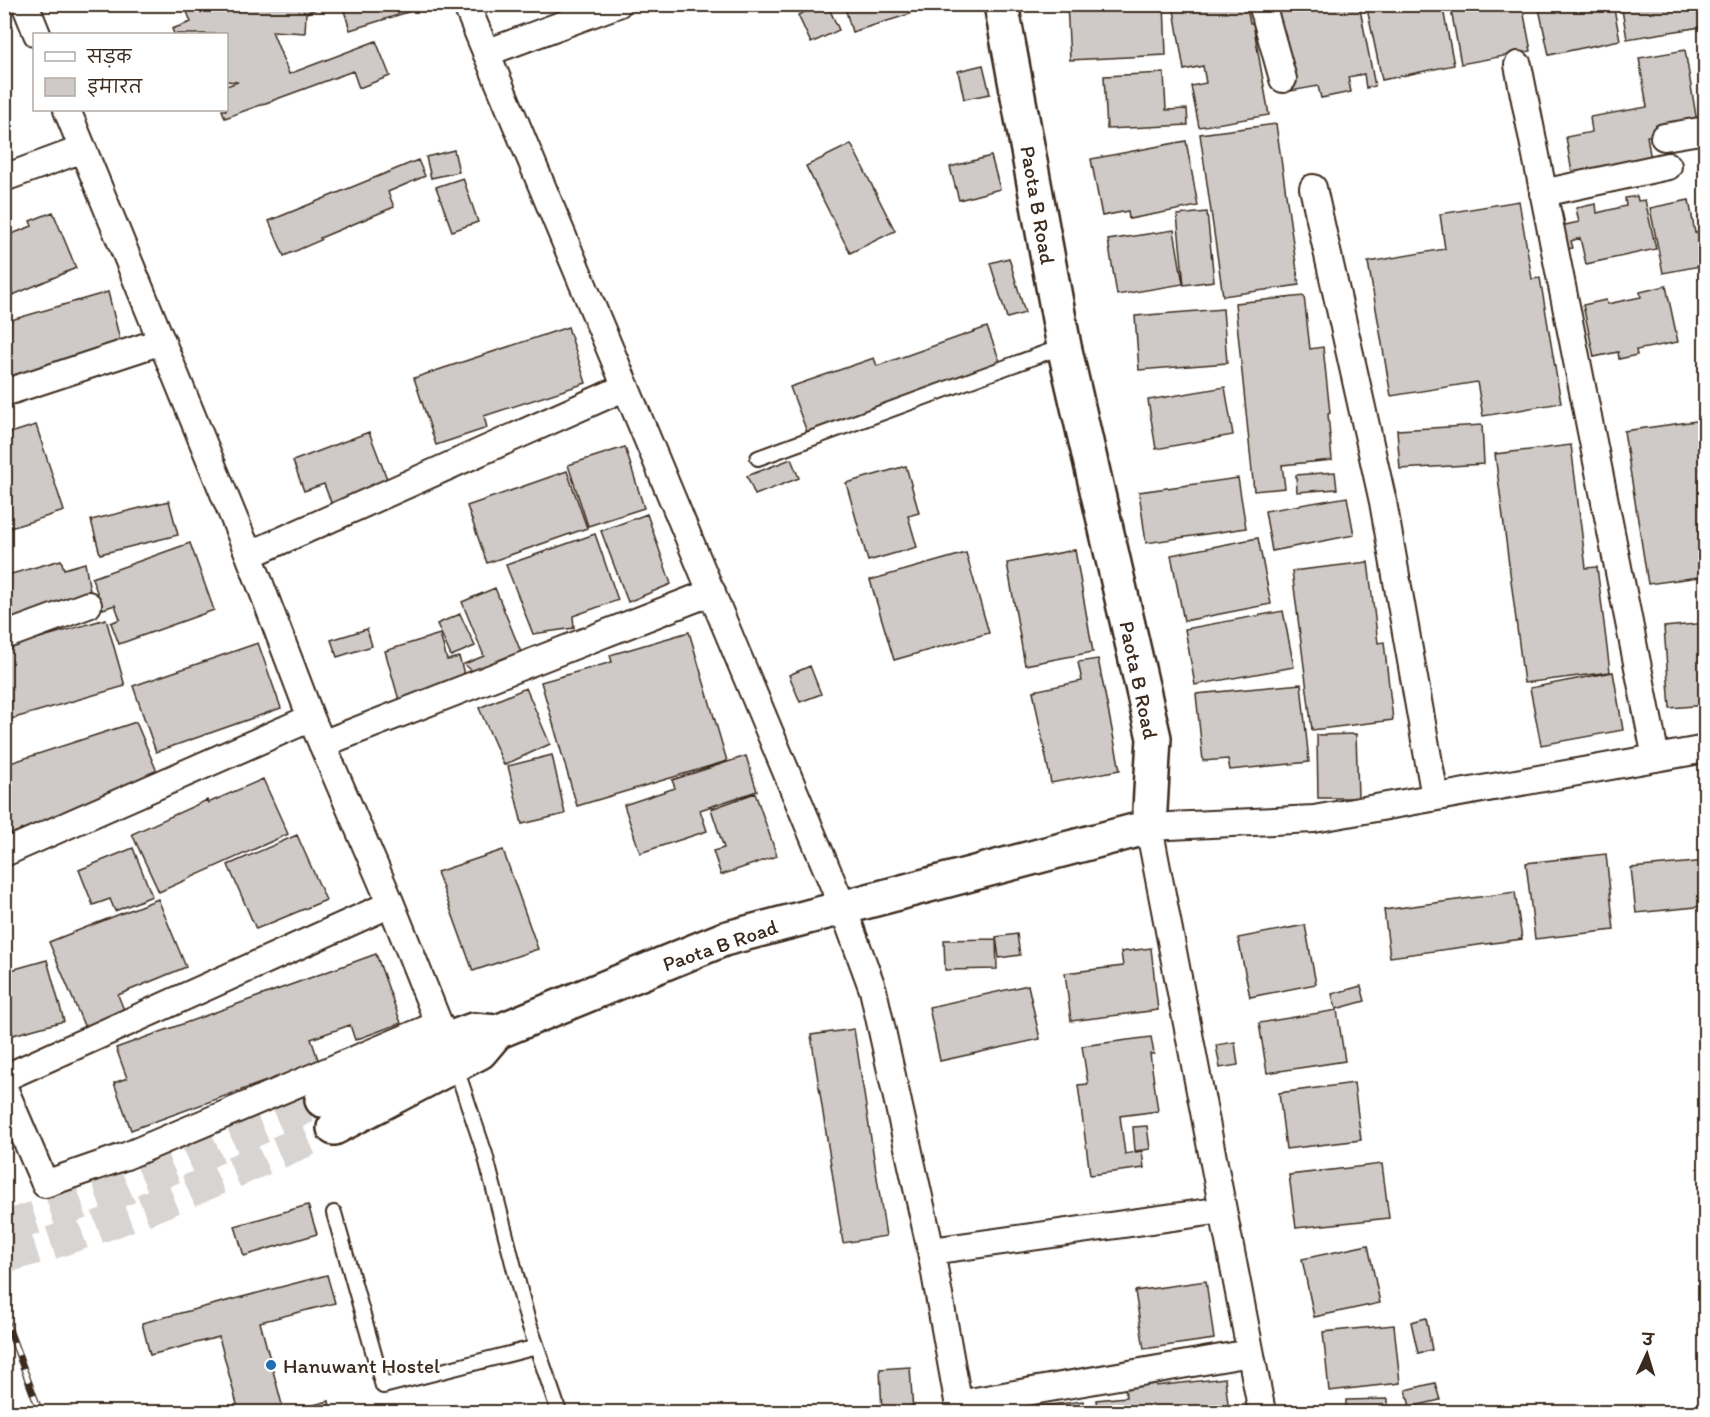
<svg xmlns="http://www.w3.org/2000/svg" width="1710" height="1417" viewBox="0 0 1710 1417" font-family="Itim,'Playpen Sans Deva',sans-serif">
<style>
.building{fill:#cfcac7;stroke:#3b2a1e;stroke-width:1.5}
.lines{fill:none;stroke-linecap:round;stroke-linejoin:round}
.secondary-tunnel{stroke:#d8d4d2;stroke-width:33;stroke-dasharray:33 16;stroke-linecap:butt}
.lane-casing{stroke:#3b2a1e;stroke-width:18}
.street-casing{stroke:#3b2a1e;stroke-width:30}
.secondary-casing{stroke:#3b2a1e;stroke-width:38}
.lane{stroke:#fff;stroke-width:14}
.street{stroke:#fff;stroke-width:26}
.secondary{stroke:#fff;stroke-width:33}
.rail-casing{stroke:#3b2a1e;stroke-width:7}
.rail{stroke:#fff;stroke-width:4.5;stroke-dasharray:14;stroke-linecap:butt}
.poi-dot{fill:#1f6fb2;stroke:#fff;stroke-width:2}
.labels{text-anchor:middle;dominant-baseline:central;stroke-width:4.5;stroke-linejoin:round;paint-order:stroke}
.street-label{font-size:21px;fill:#3b2a1e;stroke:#fff}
.poi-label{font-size:21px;fill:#3b2a1e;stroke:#fff;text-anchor:start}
</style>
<rect width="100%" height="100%" fill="#fff"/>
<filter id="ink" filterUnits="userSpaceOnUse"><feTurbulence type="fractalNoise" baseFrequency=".0167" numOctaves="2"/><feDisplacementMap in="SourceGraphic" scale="12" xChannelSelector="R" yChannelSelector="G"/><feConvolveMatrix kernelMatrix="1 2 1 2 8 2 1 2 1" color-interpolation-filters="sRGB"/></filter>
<g filter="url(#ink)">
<path class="building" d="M 184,4 L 328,4 L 306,13 L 305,33 L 272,31 L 289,74 L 376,41 L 390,76 L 359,88 L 353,71 L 225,118 L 222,110 L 226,110 L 226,86 L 238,82 L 226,81 L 226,34 L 174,34 L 172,29 L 191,22 Z
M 342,4 L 405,4 L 408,12 L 350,30 Z
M 821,4 L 827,4 L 839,30 L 811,43 L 798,15 Z
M 844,4 L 907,4 L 910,14 L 852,32 Z
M 1067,4 L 1164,4 L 1166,55 L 1070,60 Z
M 1173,4 L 1246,4 L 1250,23 L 1253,23 L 1269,115 L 1199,127 L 1191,86 L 1206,83 L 1203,66 L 1184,70 Z
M 1274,4 L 1359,4 L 1375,86 L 1366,88 L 1364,74 L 1348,77 L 1351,92 L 1321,98 L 1318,86 L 1291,91 Z
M 1366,4 L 1442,4 L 1454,65 L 1382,80 Z
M 1450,4 L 1522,4 L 1531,51 L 1461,64 Z
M 1538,4 L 1613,4 L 1620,40 L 1549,55 Z
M 1621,4 L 1706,4 L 1706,29 L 1701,29 L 1701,27 L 1627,39 Z
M 1685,50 L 1698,128 L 1647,136 L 1652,166 L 1573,179 L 1566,137 L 1592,132 L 1590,117 L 1647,107 L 1639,58 Z
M 983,65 L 990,94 L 964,99 L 958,71 Z
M 1164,73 L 1166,110 L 1187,109 L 1188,125 L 1107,129 L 1104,76 Z
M 1276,124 L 1299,285 L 1223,296 L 1200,134 Z
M 1186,141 L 1198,206 L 1129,219 L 1128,211 L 1102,216 L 1091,159 Z
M 851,144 L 895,231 L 850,253 L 806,166 Z
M 454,150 L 459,172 L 431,178 L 426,157 Z
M 991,156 L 1000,189 L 959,200 L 950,167 Z
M 418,160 L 425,176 L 388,192 L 394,207 L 320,238 L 321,240 L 284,256 L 269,221 Z
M 463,178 L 478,222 L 452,231 L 436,187 Z
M 1637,196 L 1638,201 L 1645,200 L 1656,249 L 1586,264 L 1580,238 L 1571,241 L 1573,248 L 1562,250 L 1553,213 L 1562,211 L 1565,225 L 1579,222 L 1576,208 L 1596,204 L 1597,213 L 1626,206 L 1625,198 Z
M 1689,200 L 1695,233 L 1706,230 L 1706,265 L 1663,273 L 1650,208 Z
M 1519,201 L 1532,279 L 1540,278 L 1561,403 L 1483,416 L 1477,382 L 1391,396 L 1368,262 L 1445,249 L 1440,214 Z
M 53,212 L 76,268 L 13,295 L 4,275 L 4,237 L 32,226 L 30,221 Z
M 1207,212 L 1214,281 L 1184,285 L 1177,215 Z
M 1174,230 L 1183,284 L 1117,295 L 1108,240 Z
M 1009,258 L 1025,313 L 1007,318 L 990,263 Z
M 1666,286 L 1678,342 L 1636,350 L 1637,355 L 1619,359 L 1618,352 L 1594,357 L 1583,305 L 1606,300 L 1607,304 L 1641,297 L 1640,292 Z
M 108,292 L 123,352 L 4,387 L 4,322 Z
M 1304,296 L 1310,349 L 1323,347 L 1330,413 L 1328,414 L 1332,460 L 1282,465 L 1285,488 L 1254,491 L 1235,303 Z
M 1223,309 L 1227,363 L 1139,370 L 1135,316 Z
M 568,327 L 586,383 L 484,416 L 487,428 L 436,445 L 414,378 Z
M 987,327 L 1001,364 L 807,432 L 790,387 L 874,358 L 877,366 Z
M 1225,387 L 1233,435 L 1156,449 L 1148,400 Z
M 1703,420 L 1706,438 L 1706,576 L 1648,584 L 1624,431 Z
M 36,425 L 64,511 L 4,530 L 4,435 Z
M 1482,425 L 1484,464 L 1400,469 L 1397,430 Z
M 369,432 L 389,484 L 332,505 L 324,484 L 304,491 L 293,461 Z
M 1571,445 L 1586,568 L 1597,567 L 1610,672 L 1524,683 L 1495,454 Z
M 625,447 L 644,508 L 588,526 L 568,465 Z
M 791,459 L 799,478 L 755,495 L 747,476 Z
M 906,466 L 919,513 L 908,516 L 917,547 L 868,561 L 846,483 Z
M 567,471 L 587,528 L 487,563 L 467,506 Z
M 1335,472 L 1337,489 L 1297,492 L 1296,475 Z
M 1238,478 L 1246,528 L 1146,543 L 1139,492 Z
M 1347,497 L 1354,535 L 1272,551 L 1265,511 Z
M 169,501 L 178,535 L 100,554 L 91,520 Z
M 647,514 L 671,584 L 628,602 L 601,531 Z
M 595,534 L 618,600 L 573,616 L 574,628 L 533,634 L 506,565 Z
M 1258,538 L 1271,604 L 1184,621 L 1171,555 Z
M 190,543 L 214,610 L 119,644 L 111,623 L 120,619 L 115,605 L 103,609 L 92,578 Z
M 1075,550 L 1093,652 L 1025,665 L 1007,563 Z
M 966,553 L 989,633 L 894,660 L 870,580 Z
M 61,560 L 64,569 L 85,563 L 90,591 L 4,623 L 4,576 Z
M 1368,562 L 1378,643 L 1384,642 L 1393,720 L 1312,730 L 1292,571 Z
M 495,588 L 523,657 L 476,674 L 464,664 L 484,656 L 462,602 Z
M 1283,611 L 1294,667 L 1195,685 L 1185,629 Z
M 460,614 L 475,646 L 451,656 L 437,624 Z
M 106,619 L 125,686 L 4,721 L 4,648 Z
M 1706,623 L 1706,705 L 1670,708 L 1664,627 Z
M 367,629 L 372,646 L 337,657 L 331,640 Z
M 689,632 L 727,761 L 577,806 L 541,682 L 612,662 L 610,655 Z
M 440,634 L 447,660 L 459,657 L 466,680 L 399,700 L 385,651 Z
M 258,643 L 281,708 L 156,752 L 133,686 Z
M 1098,659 L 1120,770 L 1051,783 L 1033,691 L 1082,681 L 1078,662 Z
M 810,666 L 821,694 L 800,702 L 789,675 Z
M 1613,672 L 1623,730 L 1541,745 L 1530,688 Z
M 1301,684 L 1309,762 L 1230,770 L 1228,759 L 1203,761 L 1196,694 Z
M 526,688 L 550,744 L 504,765 L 479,708 Z
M 136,722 L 158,774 L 4,837 L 4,765 Z
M 1356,734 L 1358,798 L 1318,798 L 1317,735 Z
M 552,755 L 565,814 L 522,824 L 508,766 Z
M 746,756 L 757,791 L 700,810 L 707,831 L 640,853 L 624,805 L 675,788 L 672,780 Z
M 263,779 L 288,834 L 159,892 L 132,834 L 207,800 L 208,803 Z
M 755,793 L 777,856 L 721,875 L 713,851 L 724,848 L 711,809 Z
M 297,835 L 326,900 L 256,929 L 228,865 Z
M 133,848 L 152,896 L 115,911 L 110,899 L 93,905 L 79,870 Z
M 503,850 L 538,949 L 473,971 L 437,872 Z
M 1606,854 L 1614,930 L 1535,939 L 1526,863 Z
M 1706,861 L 1706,906 L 1636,913 L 1631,868 Z
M 1515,892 L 1522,939 L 1390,957 L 1384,910 Z
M 158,899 L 186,967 L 118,995 L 124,1010 L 85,1028 L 49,942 Z
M 1305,925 L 1316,984 L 1250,997 L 1238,938 Z
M 1017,934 L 1020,955 L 999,958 L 996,937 Z
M 996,939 L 997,969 L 945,970 L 944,940 Z
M 1151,948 L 1158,1010 L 1071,1021 L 1065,973 L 1123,966 L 1121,952 Z
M 376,954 L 401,1023 L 355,1040 L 350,1025 L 311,1039 L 319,1062 L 131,1130 L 114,1083 L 127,1078 L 116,1048 Z
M 47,960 L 64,1021 L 13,1035 L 4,1003 L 4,972 Z
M 1028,985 L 1040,1039 L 940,1061 L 929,1007 Z
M 1361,986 L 1365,1001 L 1336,1009 L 1332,994 Z
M 1337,1010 L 1345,1061 L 1267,1073 L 1259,1023 Z
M 854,1029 L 886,1236 L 843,1243 L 811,1035 Z
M 1151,1037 L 1154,1054 L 1150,1054 L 1158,1111 L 1120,1116 L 1125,1154 L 1142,1151 L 1144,1168 L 1090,1175 L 1078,1085 L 1088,1084 L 1082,1046 Z
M 1235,1042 L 1238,1065 L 1220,1068 L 1216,1045 Z
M 1354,1083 L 1361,1140 L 1286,1149 L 1279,1093 Z
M 1147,1126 L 1150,1149 L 1135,1151 L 1133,1127 Z
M 1382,1164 L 1389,1218 L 1296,1228 L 1289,1175 Z
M 308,1205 L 317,1234 L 244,1256 L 235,1226 Z
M 1368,1245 L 1380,1303 L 1314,1317 L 1302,1259 Z
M 327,1275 L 335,1303 L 260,1322 L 284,1412 L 239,1412 L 219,1337 L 150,1355 L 142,1323 Z
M 1206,1281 L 1214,1339 L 1144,1349 L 1135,1291 Z
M 1426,1318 L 1432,1350 L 1418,1353 L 1411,1322 Z
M 1394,1325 L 1400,1383 L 1329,1391 L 1323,1332 Z
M 910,1367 L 913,1412 L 882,1412 L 880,1369 Z
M 1225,1378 L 1229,1412 L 1098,1412 L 1096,1400 L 1126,1397 L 1125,1387 L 1155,1383 L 1156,1386 Z
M 1435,1383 L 1440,1400 L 1410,1407 L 1406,1390 Z
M 1388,1399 L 1388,1412 L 1346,1412 L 1346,1400 Z
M 329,1401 L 331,1412 L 286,1412 Z
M 1083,1401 L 1084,1412 L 992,1412 Z"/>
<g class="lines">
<path class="secondary-tunnel" d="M 4,1228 L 124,1189 L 322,1100
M 4,1257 C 118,1226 225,1175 334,1128"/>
<g class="lane-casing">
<path id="lane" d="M 758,458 L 1064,346
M 455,1065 L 485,1154 L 527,1318 L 559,1412
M 334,1213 L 383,1386 L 537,1347"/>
</g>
<g class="street-casing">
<path id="street" d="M 25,4 L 37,34
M 466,4 L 843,908 L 873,990 L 931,1251 L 960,1412
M 1262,4 L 1283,79
M 486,53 L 618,4
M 1518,65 L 1656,758
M 67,110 L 249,555 L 311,718 L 391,904 L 452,1057
M 1664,137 L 1706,130
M 4,178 L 83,149
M 1313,188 L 1383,502 L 1435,797
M 1543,193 L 1668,166
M 4,393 L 162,341
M 249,555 L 626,387
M 4,636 L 88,605
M 322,744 L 712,592
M 4,853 L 311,718
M 4,1078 L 391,904
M 4,1088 L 45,1184 L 126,1156 L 439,1024
M 931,1251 L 1223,1210
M 958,1404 L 1250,1353
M 1262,1412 L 1149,827 L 1314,819 L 1706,749"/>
</g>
<g class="secondary-casing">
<path id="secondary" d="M 322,1100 L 446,1040 L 473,1030 L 497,1032 L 724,939 L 1149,827 L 1154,738 L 1064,346 L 1001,4
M 334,1128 L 480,1052 L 497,1032"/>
</g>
<use href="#lane" class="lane"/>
<use href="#street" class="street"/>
<use href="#secondary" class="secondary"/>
<g class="rail-casing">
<path id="rail" d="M 4,1316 L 40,1412"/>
</g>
<use href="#rail" class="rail"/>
</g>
</g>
<circle class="poi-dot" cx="271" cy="1365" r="6"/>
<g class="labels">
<g class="street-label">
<text transform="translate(1038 205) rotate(80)">Paota B Road</text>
<text transform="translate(1139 680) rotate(78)">Paota B Road</text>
<text transform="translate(720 945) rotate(-19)">Paota B Road</text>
</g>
<g class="poi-label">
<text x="283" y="1365">Hanuwant Hostel</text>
</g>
</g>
<rect width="1710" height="1417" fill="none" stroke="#fff" stroke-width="24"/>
<rect x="12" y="12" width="1686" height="1393" fill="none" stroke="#3b2a1e" stroke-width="2" filter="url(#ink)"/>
<rect x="33" y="33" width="195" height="78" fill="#ffffff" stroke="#b1aaa5" stroke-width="1.5"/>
<rect x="45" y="52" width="30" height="9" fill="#ffffff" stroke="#b1aaa5" stroke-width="1.5"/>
<text x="87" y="63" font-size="18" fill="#3b2a1e">सड़क</text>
<rect x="45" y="78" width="30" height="18" fill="#cfcac7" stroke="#b1aaa5" stroke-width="1.5"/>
<text x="87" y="93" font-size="18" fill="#3b2a1e">इमारत</text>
<g transform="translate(1647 1354) rotate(4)" stroke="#ffffff" stroke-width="4.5" paint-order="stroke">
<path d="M0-4.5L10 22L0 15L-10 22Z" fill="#3b2a1e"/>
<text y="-9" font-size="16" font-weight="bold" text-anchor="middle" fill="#3b2a1e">उ</text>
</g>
</svg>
